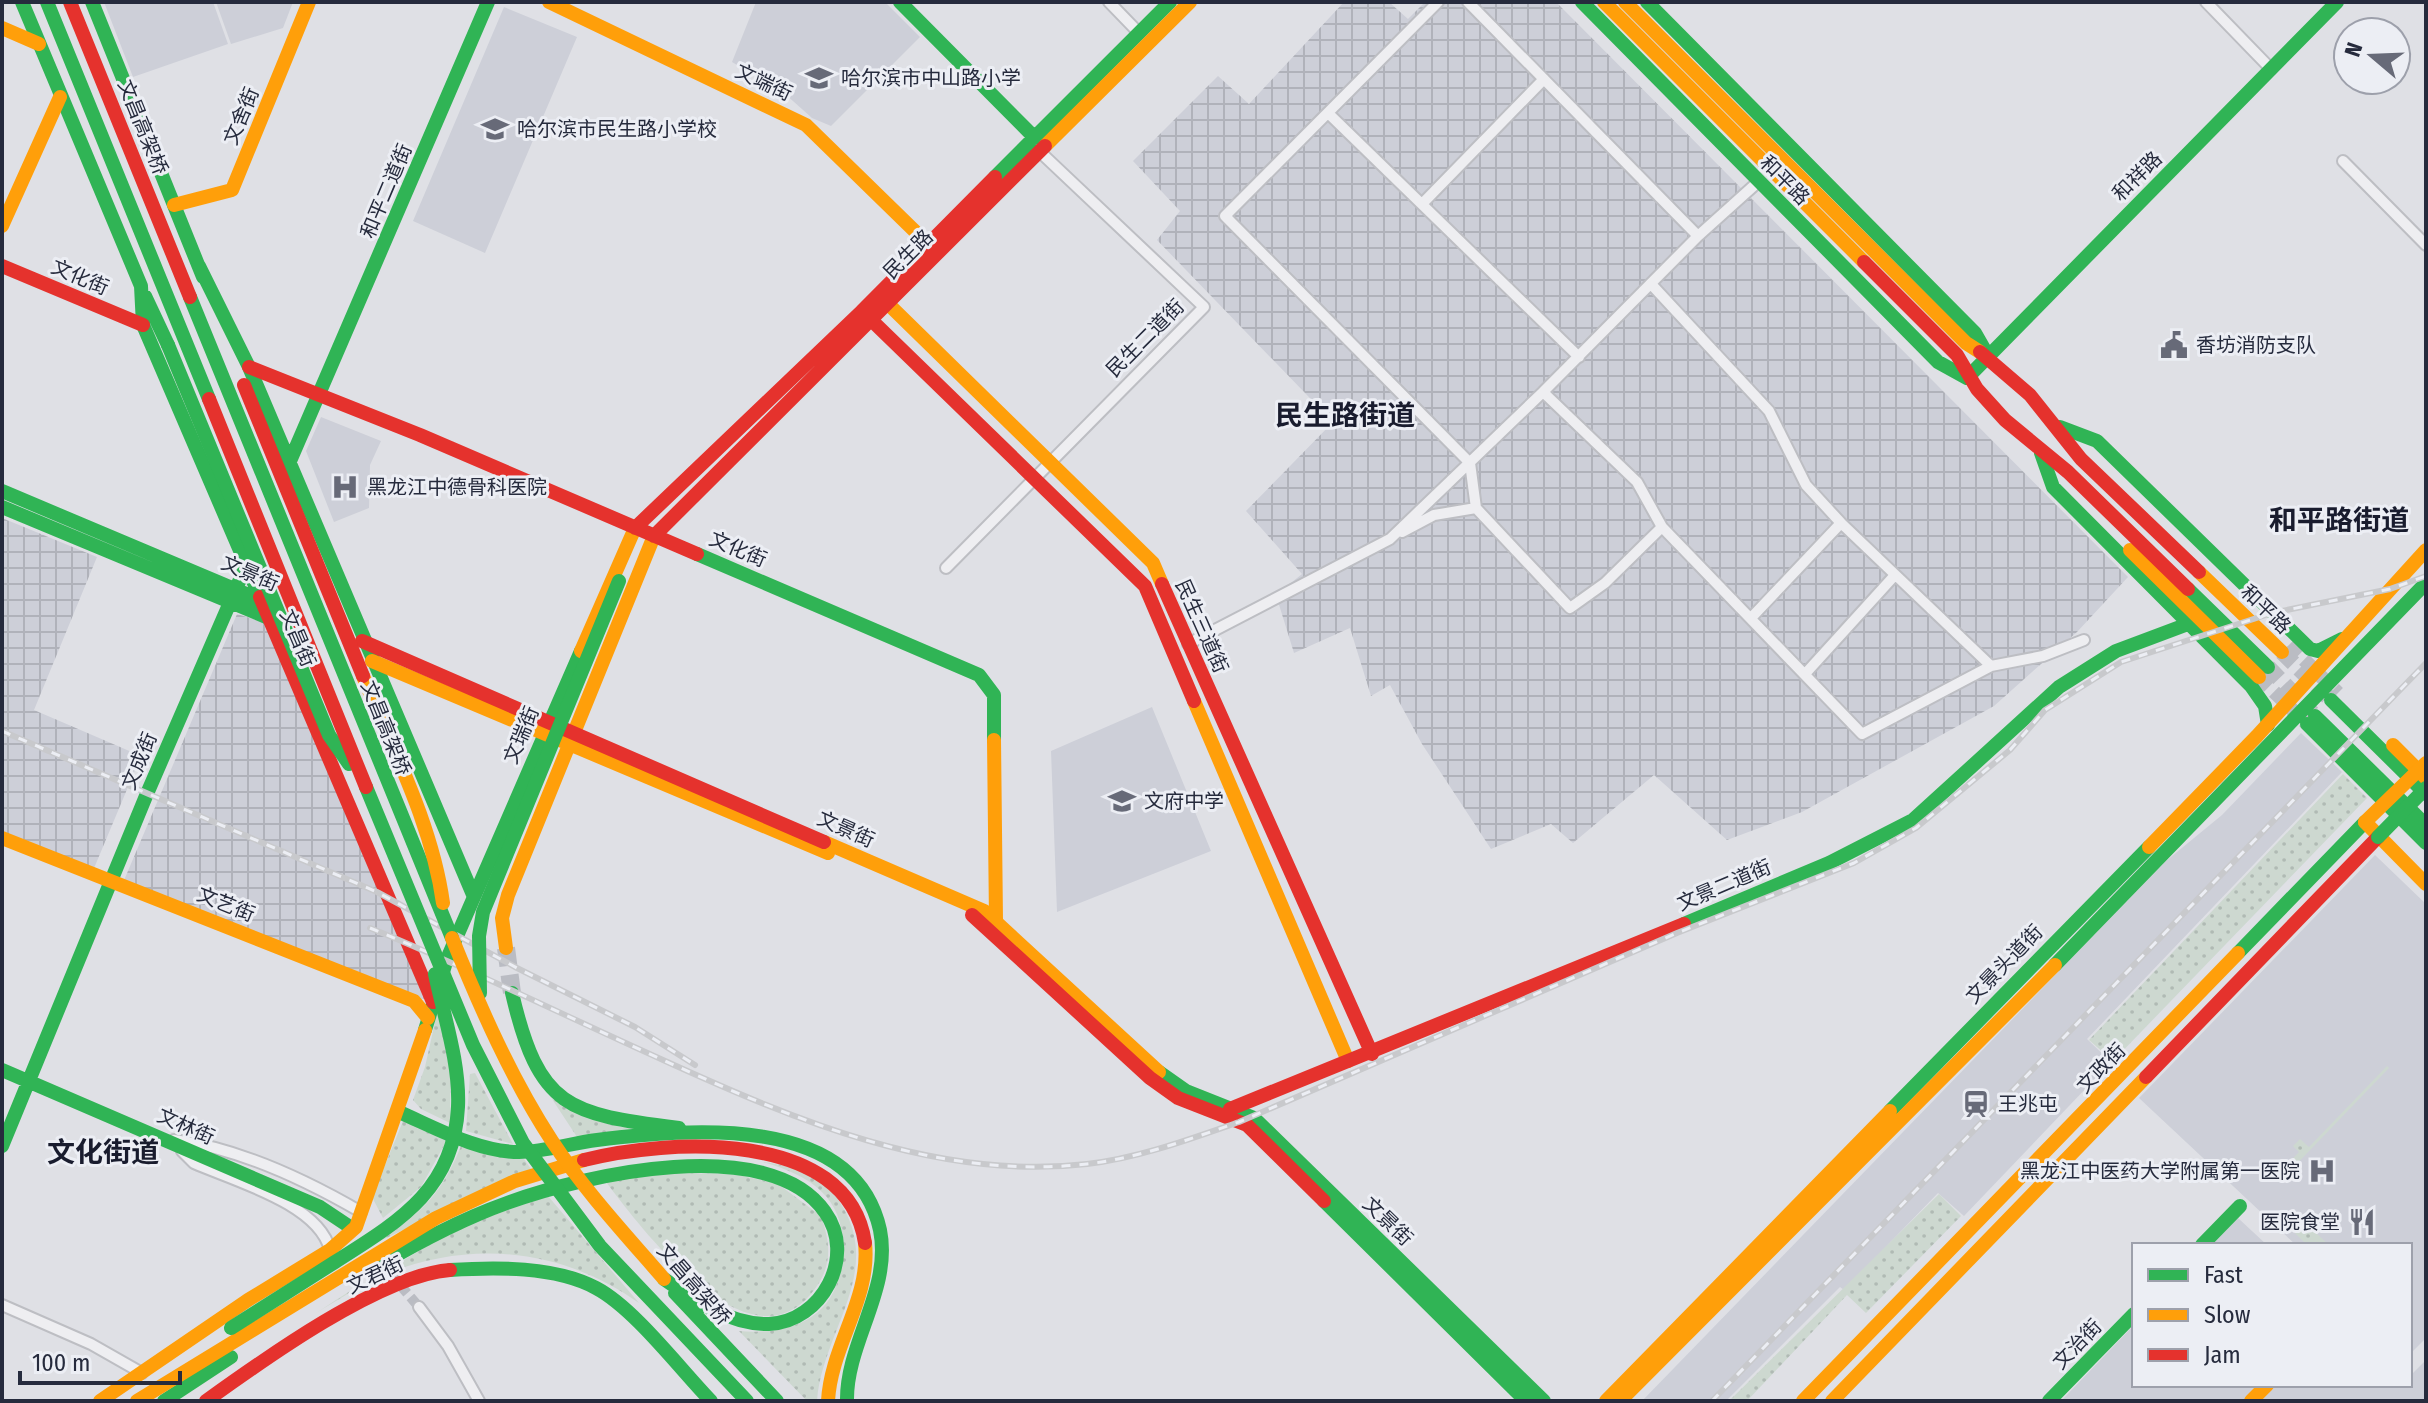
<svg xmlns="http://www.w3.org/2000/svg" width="2428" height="1403" viewBox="0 0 2428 1403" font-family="'Fira Sans Condensed','Noto Sans SC',sans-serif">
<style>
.built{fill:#cdcfd8}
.industrial{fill:url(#industrial-grid)}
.grass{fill:url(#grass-dots)}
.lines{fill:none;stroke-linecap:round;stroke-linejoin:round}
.street-tunnel{stroke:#babcc3;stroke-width:10;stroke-dasharray:10 5;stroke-linecap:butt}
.secondary-tunnel{stroke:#babcc3;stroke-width:14;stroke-dasharray:14 7;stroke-linecap:butt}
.primary-tunnel{stroke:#babcc3;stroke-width:16;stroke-dasharray:16 8;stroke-linecap:butt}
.highway-tunnel{stroke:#babcc3;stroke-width:18;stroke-dasharray:18 9;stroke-linecap:butt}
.street-casing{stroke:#bdbec3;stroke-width:14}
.street{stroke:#eeeef1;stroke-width:10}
.fast{stroke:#30b455;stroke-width:14}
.slow{stroke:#ff9f0a;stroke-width:14}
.jam{stroke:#e5322d;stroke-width:14}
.rail-casing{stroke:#c8c9cc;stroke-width:6}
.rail{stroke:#eceef4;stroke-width:3;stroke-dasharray:9;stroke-linecap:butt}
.fast-bridge{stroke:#30b455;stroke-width:14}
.slow-bridge{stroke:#ff9f0a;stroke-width:14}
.jam-bridge{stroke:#e5322d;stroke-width:14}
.labels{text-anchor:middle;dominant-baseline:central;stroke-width:6;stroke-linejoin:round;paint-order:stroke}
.poi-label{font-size:20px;fill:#262b3d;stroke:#eceef4;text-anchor:start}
.street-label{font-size:20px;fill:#262b3d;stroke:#eceef4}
.district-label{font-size:28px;font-weight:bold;fill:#191c2e;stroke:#eceef4}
</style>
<defs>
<pattern id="industrial-grid" width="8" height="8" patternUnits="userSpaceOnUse" patternTransform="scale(2)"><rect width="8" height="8" fill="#cdcfd8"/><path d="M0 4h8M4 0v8" fill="none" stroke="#b0b2ba"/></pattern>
<pattern id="grass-dots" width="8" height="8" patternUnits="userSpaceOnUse" patternTransform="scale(2)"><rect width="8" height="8" fill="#cdd8d0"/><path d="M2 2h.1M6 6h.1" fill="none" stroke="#b0bab4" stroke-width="1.8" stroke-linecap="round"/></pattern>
</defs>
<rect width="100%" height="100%" fill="#dfe0e5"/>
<path class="built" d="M 104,2 L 213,2 L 228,44 L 133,77 Z
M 216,2 L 293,2 L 283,28 L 231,44 Z
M 756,2 L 885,2 L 920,37 L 831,126 L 812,118 L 784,93 L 732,62 Z
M 504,7 L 577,37 L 485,253 L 413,221 Z
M 321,417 L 381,441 L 370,465 L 369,508 L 334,522 L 306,451 Z
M 1152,707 L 1211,851 L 1057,912 L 1051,751 Z
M 2301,733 L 2342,772 L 2087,1039 L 2111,1062 L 1964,1216 L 1938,1193 L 1844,1290 L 1840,1287 L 1726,1401 L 1642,1401 L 2166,861 L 2222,815 Z
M 2375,855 L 2426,904 L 2426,1338 L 2411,1353 L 2410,1245 L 2296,1245 L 2139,1098 Z
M 2238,1218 L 2267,1245 L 2212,1245 Z
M 2134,1325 L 2134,1385 L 2410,1385 L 2410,1376 L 2426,1360 L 2426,1401 L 2061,1401 Z"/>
<path class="industrial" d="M 1344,2 L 1389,2 L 1408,19 L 1425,2 L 1556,2 L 2128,577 L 2077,632 L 1994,706 L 1802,812 L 1727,840 L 1654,775 L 1573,843 L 1551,824 L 1491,849 L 1422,744 L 1390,685 L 1371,696 L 1350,628 L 1294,653 L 1276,595 L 1302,574 L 1246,511 L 1333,422 L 1157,240 L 1180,211 L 1133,161 L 1218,76 L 1249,104 Z
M 2,518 L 97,557 L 34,710 L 141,756 L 92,873 L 2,838 Z
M 237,614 L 270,624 L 435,996 L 414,1001 L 122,885 Z"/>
<path class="grass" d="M 2343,774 L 2367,798 L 2113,1061 L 2089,1040 Z
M 437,1013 L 451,1046 L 450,1123 L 421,1109 L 413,1100 L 425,1067 Z
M 2387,1066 L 2389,1068 L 2287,1174 L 2284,1168 L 2299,1152 L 2293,1146 L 2300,1139 L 2309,1147 Z
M 475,1073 L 513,1144 L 466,1131 L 470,1074 Z
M 552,1099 L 641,1129 L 577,1137 Z
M 403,1121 L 447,1140 L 421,1187 L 383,1218 L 372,1197 Z
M 461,1146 L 524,1159 L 531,1169 L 382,1240 C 424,1210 442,1193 461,1146 Z
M 763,1162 C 797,1166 827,1178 844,1209 C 881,1276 822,1333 817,1401 L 807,1401 L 739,1331 C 787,1335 833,1321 841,1267 C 851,1206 820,1178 763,1162 Z
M 668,1173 L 734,1174 L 778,1184 L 821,1216 C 832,1247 832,1270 810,1295 C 746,1369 641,1228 606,1182 Z
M 1939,1194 L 1961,1216 L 1866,1313 L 1847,1295 L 1747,1401 L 1729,1401 Z
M 548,1196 L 639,1303 C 558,1246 466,1239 375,1278 C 354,1287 335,1301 316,1313 L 457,1228 Z
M 2302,1220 L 2329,1245 L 2307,1245 L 2292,1230 Z"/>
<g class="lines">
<path class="street-tunnel" d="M 381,1263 L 419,1307"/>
<path class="secondary-tunnel" d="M 2289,645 L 2338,693
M 2259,677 L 2307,724"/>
<path class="primary-tunnel" d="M 2282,652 L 2331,700
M 2268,667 L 2315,716"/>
<path class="highway-tunnel" d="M 506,948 L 512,993"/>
<g class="street-casing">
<path id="street" d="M 1109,2 L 1139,33
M 1438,2 L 1225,216 L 1470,463 L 1476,508 L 1570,608 L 1605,583 L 1662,527 L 1637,482 L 1543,392
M 1468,2 L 1698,236
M 2206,2 L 2271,69
M 1328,113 L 1579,357
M 2343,161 L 2426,245
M 1422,204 L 1544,79
M 1651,284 L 1769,411 L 1806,485 L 1841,523 L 1991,666
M 1662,527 L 1862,734 L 1991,666 L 2043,656 L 2084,640
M 1402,532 L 1434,515 L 1476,508
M 946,568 L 1204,307 L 1038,150
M 1751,618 L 1841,523
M 1188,644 L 1390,539 L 1543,392 L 1698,236 L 1758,182
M 1805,674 L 1895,575
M 174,1140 C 238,1148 306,1180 361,1212
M 182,1151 L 194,1163 C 235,1181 319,1204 330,1250
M 2,1305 L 91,1344 L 142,1373
M 419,1307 L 448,1346 L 479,1401"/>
</g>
<use href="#street" class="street"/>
<path class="fast" d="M 22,2 L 141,286 L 143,325 L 260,597
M 92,2 L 203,277
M 900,2 L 1035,138
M 1582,2 L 1938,362 L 1967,378
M 1647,2 L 1975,333 L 1987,354
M 995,177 L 1170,2
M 199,266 L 249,367 L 474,897
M 145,296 L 168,345
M 1967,378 L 2337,2
M 2060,427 L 2097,441 L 2310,649 L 2318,651 L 2342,639
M 2041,453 L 2053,487 L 2251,686 L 2265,706 L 2268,725
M 287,468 L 488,2
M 2,491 L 265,602
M 2,507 L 271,619
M 697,554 L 979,675 L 994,695 L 994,740
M 2188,589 L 2268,667
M 2331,700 L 2426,794
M 2315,716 L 2426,825
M 2307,724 L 2426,843
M 1684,924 L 1829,863 L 1913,820 L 2059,687 L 2116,651 L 2188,624
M 2238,953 L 2365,822
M 2055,965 L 2426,583
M 512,993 C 539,1109 568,1114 679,1128
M 425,1030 L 447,959 L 581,651
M 2,1070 L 320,1207 L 350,1227
M 1159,1072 L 1186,1091 L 1254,1118 L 1544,1401
M 1890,1111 L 2149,847
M 399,1112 C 436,1128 478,1152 519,1152 C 545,1152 571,1143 597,1140 C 688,1129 854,1112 880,1230 C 892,1289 846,1343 847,1401
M 2,1146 L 146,796 L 248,561
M 1324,1201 L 1526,1401
M 2202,1245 L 2240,1206
M 371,1270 C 415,1244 459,1220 507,1203 C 583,1175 770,1132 825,1212 C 857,1256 822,1322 769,1324 C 730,1325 694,1300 664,1279
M 450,1270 C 495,1267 555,1266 596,1288 C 634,1308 680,1369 711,1401
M 675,1293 L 777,1401
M 164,1401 L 231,1357
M 2049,1401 L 2134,1314"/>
<path class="slow" d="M 549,2 L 806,125 L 929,245
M 1604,2 L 1864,262
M 1625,2 L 1966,343 L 1980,352
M 2,28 L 39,44
M 1045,146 L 1190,2
M 174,205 L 232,190 L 309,2
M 2,226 L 60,97
M 879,295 L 1153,563 L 1162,584
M 2130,550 L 2259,677
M 2199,572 L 2282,652
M 581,651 L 635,528
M 372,661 L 828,853
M 1194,701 L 1348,1061
M 994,740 L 996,920
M 2393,745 L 2426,778
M 2365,822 L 2426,884
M 2,838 L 414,1001 L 428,1018
M 824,842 L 984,911 L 1159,1072
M 2149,847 L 2257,736 L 2426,550
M 506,948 L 502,918 L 508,895 L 654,536
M 100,1401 L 248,1300 L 330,1250 L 356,1227 L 425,1030
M 137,1401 L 436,1218 L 515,1181 L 584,1160
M 828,1401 C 831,1345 871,1299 865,1243
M 1606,1401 L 1890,1111
M 1620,1401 L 2055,965
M 1803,1401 L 2238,953
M 1832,1401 L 2146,1077
M 2251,1401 L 2267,1385"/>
<path class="jam" d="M 1864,262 L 1957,355 L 1977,389 L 2005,420 L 2068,472 L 2188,589
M 2,266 L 143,325
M 862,311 L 1145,586 L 1194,701
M 1980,352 L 2030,395 L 2081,459 L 2199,572
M 249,367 L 420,435 L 697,554
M 635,528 L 862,311 L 995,177
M 654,536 L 1045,146
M 1162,584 L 1372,1054
M 260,597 L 433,1002
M 362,641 L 824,842
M 972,915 L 1150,1078 L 1178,1098 L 1247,1125 L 1324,1201
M 2146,1077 L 2378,837
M 1230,1109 L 1684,924
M 584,1160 C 667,1139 848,1128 865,1243
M 206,1401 C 263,1360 381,1275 450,1270"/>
<g class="rail-casing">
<path id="rail" d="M 2,731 L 377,892 L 517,968 L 635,1027 L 695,1065
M 370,928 C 469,968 565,1016 663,1060 C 795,1120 938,1181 1087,1164 C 1139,1158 1190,1139 1239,1122 L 1677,933 L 1854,863 L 1916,828 L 2010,750 L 2045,710 L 2121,662 L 2272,613 L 2390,589 L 2426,576
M 1712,1401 L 2426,663"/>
</g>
<use href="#rail" class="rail"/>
<path class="fast-bridge" d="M 47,2 L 209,399
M 190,297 L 452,938
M 168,345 L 329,735 L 349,764
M 366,787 L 473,1045 L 523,1143 L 600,1246 L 747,1401
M 2378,837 L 2426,788
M 480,993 L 479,936 L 483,912 L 619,581
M 231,1328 C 266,1306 300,1284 335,1262 C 398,1222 454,1190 458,1107 C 460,1063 444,1017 435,974"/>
<path class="slow-bridge" d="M 363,676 C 393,750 432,824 443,903
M 2365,822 L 2426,763
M 452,938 C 480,1007 511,1078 552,1141 C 585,1191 625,1234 664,1279"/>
<path class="jam-bridge" d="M 70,2 L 190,297
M 244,385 L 363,676
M 209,399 L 366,787"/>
</g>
<defs>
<g id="school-bare" transform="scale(2.16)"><path d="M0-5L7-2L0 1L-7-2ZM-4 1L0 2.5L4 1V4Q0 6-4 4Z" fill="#676a78" stroke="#eceef4" stroke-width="2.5" paint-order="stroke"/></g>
<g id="civic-bare" transform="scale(2.16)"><path d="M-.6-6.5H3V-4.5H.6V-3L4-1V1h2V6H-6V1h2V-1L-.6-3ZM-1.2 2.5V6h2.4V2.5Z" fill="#676a78" stroke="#eceef4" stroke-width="2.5" paint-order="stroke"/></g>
<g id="hospital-bare" transform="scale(2.16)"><path d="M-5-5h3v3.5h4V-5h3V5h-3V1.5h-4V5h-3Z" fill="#676a78" stroke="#eceef4" stroke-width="2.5" paint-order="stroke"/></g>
<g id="station-bare" transform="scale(2.16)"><path d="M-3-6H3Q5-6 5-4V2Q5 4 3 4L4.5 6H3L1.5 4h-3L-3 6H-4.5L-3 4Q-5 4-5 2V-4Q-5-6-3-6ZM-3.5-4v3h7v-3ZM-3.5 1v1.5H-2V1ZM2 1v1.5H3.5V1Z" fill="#676a78" stroke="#eceef4" stroke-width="2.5" paint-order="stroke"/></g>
<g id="restaurant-bare" transform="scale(2.16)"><path d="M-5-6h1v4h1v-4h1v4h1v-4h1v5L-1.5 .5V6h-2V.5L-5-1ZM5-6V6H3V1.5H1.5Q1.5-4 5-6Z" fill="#676a78" stroke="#eceef4" stroke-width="2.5" paint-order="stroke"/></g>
</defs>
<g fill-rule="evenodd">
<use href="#school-bare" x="819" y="78"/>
<use href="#school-bare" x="495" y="129"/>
<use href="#civic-bare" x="2174" y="345"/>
<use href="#hospital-bare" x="345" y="487"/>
<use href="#school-bare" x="1122" y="801"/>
<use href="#station-bare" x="1976" y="1104"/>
<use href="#hospital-bare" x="2322" y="1171"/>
<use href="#restaurant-bare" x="2362" y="1222"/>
</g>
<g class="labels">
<g class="poi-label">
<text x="841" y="78">哈尔滨市中山路小学</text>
<text x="517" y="129">哈尔滨市民生路小学校</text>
<text x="2196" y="345">香坊消防支队</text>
<text x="367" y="487">黑龙江中德骨科医院</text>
<text x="1144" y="801">文府中学</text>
<text x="1998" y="1104">王兆屯</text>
<text x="2300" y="1171" text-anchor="end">黑龙江中医药大学附属第一医院</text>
<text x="2340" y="1222" text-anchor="end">医院食堂</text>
</g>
<g class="street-label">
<text transform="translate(764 82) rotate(25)">文端街</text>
<text transform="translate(241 116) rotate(-67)">文舍街</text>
<text transform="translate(143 127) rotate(68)">文昌高架桥</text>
<text transform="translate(2137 176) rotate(-45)">和祥路</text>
<text transform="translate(1785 180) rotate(45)">和平路</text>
<text transform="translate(386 191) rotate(-67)">和平二道街</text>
<text transform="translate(908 254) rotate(-45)">民生路</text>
<text transform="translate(80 277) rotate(23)">文化街</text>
<text transform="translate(1145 338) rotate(-45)">民生二道街</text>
<text transform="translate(738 549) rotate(23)">文化街</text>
<text transform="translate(250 573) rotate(23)">文景街</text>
<text transform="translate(2266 609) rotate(44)">和平路</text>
<text transform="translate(1202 626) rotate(66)">民生三道街</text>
<text transform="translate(298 638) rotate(67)">文昌街</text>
<text transform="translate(386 728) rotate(68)">文昌高架桥</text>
<text transform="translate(521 735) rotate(-67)">文瑞街</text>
<text transform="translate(139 761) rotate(-67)">文成街</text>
<text transform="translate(846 829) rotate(24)">文景街</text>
<text transform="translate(1724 885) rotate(-23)">文景二道街</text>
<text transform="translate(226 904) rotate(22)">文艺街</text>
<text transform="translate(2004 964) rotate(-46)">文景头道街</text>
<text transform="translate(2101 1068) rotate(-46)">文政街</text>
<text transform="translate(186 1126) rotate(24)">文林街</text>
<text transform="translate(1388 1221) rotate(44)">文景街</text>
<text transform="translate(375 1275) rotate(-25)">文君街</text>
<text transform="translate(694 1284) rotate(49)">文昌高架桥</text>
<text transform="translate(2077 1344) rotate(-46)">文治街</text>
</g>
<g class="district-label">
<text x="1345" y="415">民生路街道</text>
<text x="2339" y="520">和平路街道</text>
<text x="103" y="1152">文化街道</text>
</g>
</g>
<rect width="2428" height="1403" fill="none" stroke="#262b3d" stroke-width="8"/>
<rect x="2132" y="1243" width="280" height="144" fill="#eceef4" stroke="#9da0ab" stroke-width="2"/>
<rect x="2148" y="1269" width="40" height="12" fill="#30b455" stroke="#9da0ab" stroke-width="2"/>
<text x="2204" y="1283" font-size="24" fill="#262b3d">Fast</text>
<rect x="2148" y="1309" width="40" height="12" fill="#ff9f0a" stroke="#9da0ab" stroke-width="2"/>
<text x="2204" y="1323" font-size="24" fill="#262b3d">Slow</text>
<rect x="2148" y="1349" width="40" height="12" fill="#e5322d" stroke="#9da0ab" stroke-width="2"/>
<text x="2204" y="1363" font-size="24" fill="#262b3d">Jam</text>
<g transform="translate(2372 56) rotate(289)"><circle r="38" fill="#eceef4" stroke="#9da0ab" stroke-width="2"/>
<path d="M0-6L14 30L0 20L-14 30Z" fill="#676a78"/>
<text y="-12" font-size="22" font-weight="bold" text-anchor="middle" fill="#262b3d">N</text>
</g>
<path d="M20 1371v12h160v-12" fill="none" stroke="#262b3d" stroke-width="4"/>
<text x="32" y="1371" font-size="24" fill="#262b3d" stroke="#eceef4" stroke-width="6" paint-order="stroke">100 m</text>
</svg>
